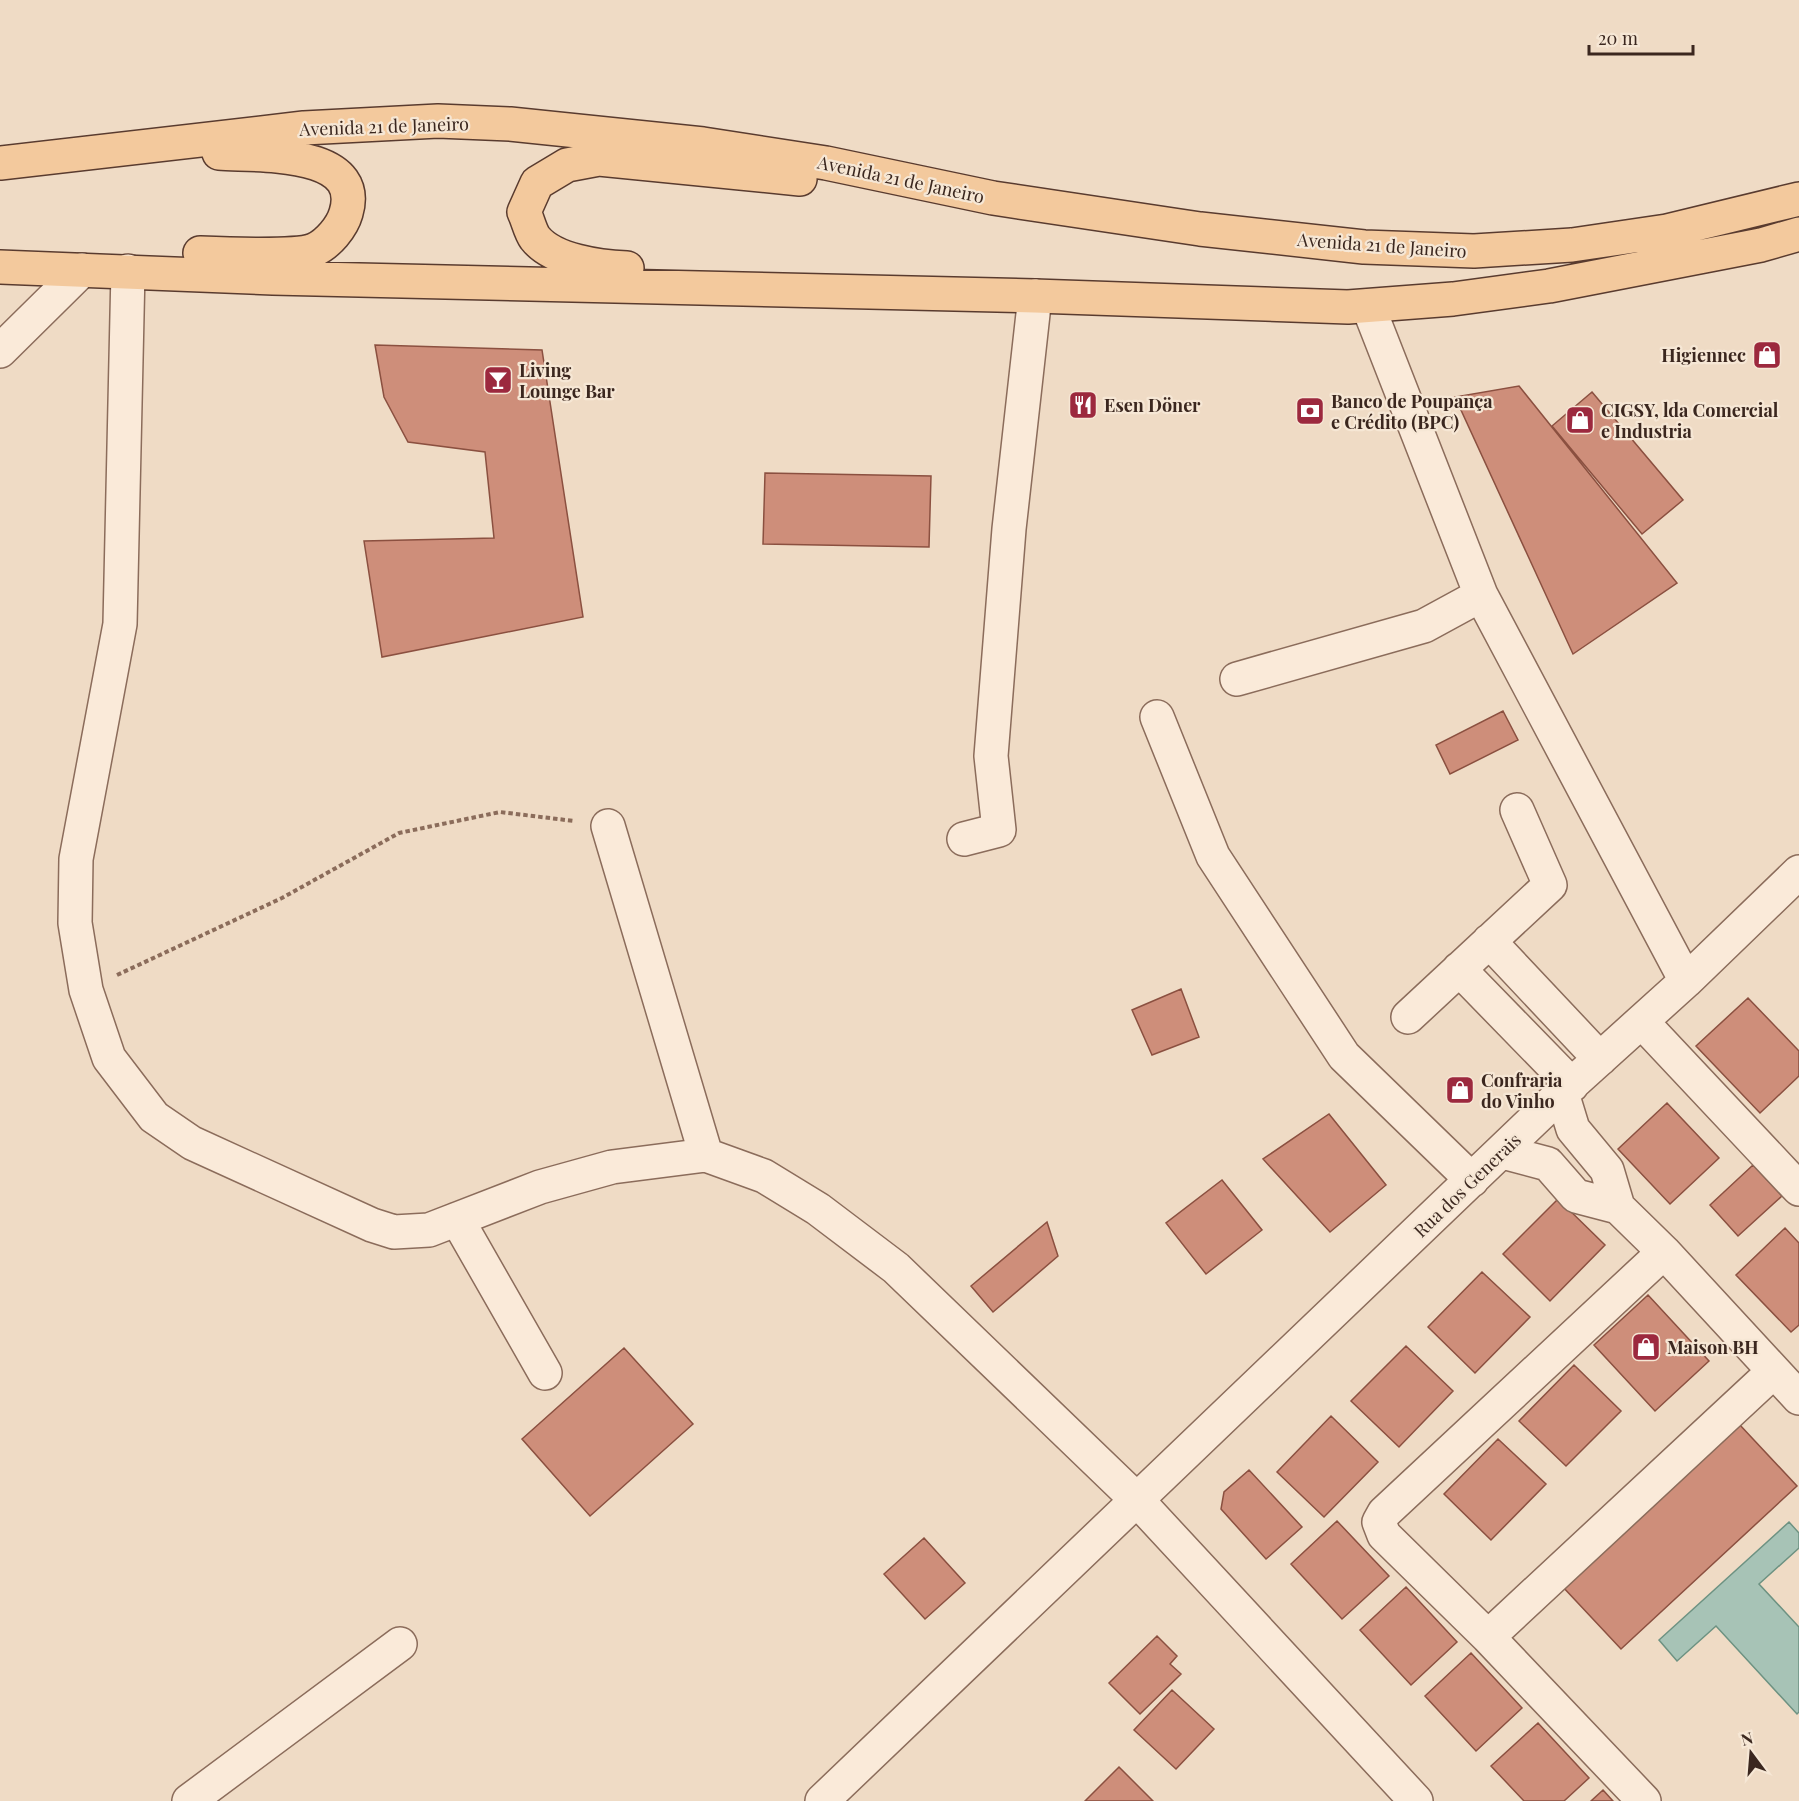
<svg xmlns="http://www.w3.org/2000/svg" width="1799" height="1801" viewBox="0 0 1799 1801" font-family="'Playfair Display',serif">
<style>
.water{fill:#a7c3b6;stroke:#6d9282;stroke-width:1.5}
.building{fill:#ce8e7a;stroke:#8b5040;stroke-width:1.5}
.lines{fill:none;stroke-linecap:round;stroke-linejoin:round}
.minor-casing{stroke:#8b6c5b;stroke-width:36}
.major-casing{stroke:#593b2f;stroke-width:36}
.path{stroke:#8b6c5b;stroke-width:4;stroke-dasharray:4.5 3;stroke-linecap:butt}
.minor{stroke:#faead9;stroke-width:33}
.major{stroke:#f3c99d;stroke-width:33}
.labels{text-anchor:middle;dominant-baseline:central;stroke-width:4.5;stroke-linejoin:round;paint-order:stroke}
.street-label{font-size:18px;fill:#3b271f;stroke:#f6e7d5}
.poi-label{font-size:18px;font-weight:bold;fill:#3b271f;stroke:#f6e7d5;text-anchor:start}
</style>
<rect width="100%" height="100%" fill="#efdbc5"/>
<path class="water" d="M 1789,1522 L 1799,1533 L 1799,1548 L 1759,1584 L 1799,1627 L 1799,1712 L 1797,1714 L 1716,1626 L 1677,1661 L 1659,1640 Z"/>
<path class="building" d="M 375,345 L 542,350 L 583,617 L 382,657 L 364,541 L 494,538 L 485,452 L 408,442 L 384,397 Z
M 1519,386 L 1677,583 L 1573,654 L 1455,397 Z
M 1592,392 L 1683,500 L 1642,534 L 1552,426 Z
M 765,473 L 931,476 L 929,547 L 763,544 Z
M 1503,711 L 1518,740 L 1450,774 L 1436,745 Z
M 1181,989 L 1199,1037 L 1152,1055 L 1132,1010 Z
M 1748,998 L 1799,1051 L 1799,1076 L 1760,1113 L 1696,1046 Z
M 1667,1103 L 1719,1158 L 1670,1204 L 1618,1149 Z
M 1329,1114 L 1386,1185 L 1330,1232 L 1263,1159 Z
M 1753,1165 L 1782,1196 L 1738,1236 L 1710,1205 Z
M 1222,1180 L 1262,1230 L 1206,1274 L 1166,1223 Z
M 1558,1199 L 1605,1245 L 1550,1301 L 1503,1254 Z
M 1047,1222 L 1058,1256 L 993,1312 L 971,1286 Z
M 1785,1228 L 1799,1243 L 1799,1325 L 1791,1332 L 1736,1275 Z
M 1482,1272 L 1530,1317 L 1475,1373 L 1428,1327 Z
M 1648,1295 L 1709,1361 L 1655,1411 L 1594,1345 Z
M 1406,1346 L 1453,1391 L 1399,1447 L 1351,1401 Z
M 624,1348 L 693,1424 L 590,1516 L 522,1439 Z
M 1574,1365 L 1621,1411 L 1566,1466 L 1519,1421 Z
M 1331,1416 L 1378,1462 L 1324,1517 L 1277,1472 Z
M 1739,1424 L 1797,1486 L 1621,1649 L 1562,1586 Z
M 1498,1439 L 1546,1484 L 1491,1540 L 1444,1494 Z
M 1249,1470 L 1302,1527 L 1266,1559 L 1221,1509 L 1224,1492 Z
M 1337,1521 L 1389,1576 L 1342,1619 L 1291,1564 Z
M 924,1538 L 965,1583 L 925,1619 L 884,1574 Z
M 1406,1587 L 1457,1642 L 1411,1685 L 1360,1630 Z
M 1157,1636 L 1177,1656 L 1170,1664 L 1181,1674 L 1140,1714 L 1109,1683 Z
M 1471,1653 L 1522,1708 L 1476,1751 L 1425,1696 Z
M 1172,1690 L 1214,1729 L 1176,1769 L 1134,1730 Z
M 1538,1723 L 1589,1778 L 1564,1801 L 1524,1801 L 1491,1766 Z
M 1119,1767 L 1153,1801 L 1085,1801 Z
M 1603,1790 L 1613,1801 L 1591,1801 Z"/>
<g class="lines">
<g class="minor-casing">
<path id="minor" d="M 128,271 L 120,624 L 76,859 L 75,923 L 86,990 L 109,1058 L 154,1117 L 192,1143 L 372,1225 L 394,1232 L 429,1230 L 540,1187 L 612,1167 L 706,1155 L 764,1176 L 818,1209 L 896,1268 L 1138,1501 L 1416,1801
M 1368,306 L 1481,595 L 1686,981
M 0,351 L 82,270
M 1237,679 L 1424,626 L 1481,595
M 1157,717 L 1213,856 L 1344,1056 L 1472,1180
M 608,826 L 706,1155
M 964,839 L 999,830 L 991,756 L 1009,529 L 1035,296
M 1489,941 L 1600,1059
M 1459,969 L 1572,1085
M 1408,1017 L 1550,885 L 1517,810
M 1642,1022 L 1799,1189
M 1562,1093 L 1573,1129 L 1607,1170 L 1618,1207 L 1664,1252 L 1799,1398
M 1503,1152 L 1548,1164 L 1576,1196 L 1618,1207
M 457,1219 L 545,1373
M 1488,1637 L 1774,1371
M 189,1801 L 400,1644
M 822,1801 L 1562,1093 L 1686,981 L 1799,872
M 1644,1801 L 1488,1637 L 1384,1535 L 1379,1522 L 1384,1513 L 1664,1252"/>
</g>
<g class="major-casing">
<path id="major" d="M 0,163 L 304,128 L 438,121 L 510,124 L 703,144 L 826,163 L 993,198 L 1200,229 L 1364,247 L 1474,251 L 1572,245 L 1667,231 L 1799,199
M 200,253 C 222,254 297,257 314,250 C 328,244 342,227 346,213 C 365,149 257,156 219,153
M 0,267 L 273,278 L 1035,296 L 1348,307 L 1453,299 L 1549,286 L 1761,245 L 1799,234
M 627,268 C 600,267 553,261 535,238 C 530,231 528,220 524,212 L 537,183 L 567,165 L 599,159 L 800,179"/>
</g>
<path class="path" d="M 117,975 L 282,898 L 399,833 L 500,812 L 574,821"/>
<use href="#minor" class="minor"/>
<use href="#major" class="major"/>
</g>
<defs>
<g id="shop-square" transform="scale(1.5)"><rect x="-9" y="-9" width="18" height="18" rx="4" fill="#9c293e" stroke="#f6e7d5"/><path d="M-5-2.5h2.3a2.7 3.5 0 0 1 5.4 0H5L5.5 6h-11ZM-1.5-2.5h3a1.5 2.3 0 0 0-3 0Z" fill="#fff"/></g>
<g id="bar-square" transform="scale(1.5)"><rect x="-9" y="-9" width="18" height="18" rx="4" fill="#9c293e" stroke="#f6e7d5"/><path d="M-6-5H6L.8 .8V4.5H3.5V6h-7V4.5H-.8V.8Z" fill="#fff"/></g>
<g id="restaurant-square" transform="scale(1.5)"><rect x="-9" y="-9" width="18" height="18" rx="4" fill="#9c293e" stroke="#f6e7d5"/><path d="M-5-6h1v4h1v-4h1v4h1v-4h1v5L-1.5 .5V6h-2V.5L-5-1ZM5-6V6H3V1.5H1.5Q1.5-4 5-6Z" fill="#fff"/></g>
<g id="bank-square" transform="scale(1.5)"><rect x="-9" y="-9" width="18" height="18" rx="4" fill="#9c293e" stroke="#f6e7d5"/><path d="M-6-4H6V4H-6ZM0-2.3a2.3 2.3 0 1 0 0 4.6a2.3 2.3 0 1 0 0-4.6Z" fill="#fff"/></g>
</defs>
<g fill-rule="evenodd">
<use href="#shop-square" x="1767" y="355"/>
<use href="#bar-square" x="498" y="380"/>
<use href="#restaurant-square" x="1083" y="405"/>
<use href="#bank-square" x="1310" y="411"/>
<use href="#shop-square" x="1580" y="420"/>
<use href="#shop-square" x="1460" y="1090"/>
<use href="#shop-square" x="1646" y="1347"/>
</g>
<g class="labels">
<g class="street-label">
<text transform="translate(384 126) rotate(-2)">Avenida 21 de Janeiro</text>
<text transform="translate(901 179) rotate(12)">Avenida 21 de Janeiro</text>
<text transform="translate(1382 245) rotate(4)">Avenida 21 de Janeiro</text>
<text transform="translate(1467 1185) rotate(-44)">Rua dos Generais</text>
</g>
<g class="poi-label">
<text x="1746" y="355" text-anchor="end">Higiennec</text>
<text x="519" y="370">Living<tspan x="519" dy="21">Lounge Bar</tspan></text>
<text x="1331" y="401">Banco de Poupança<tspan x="1331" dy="21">e Crédito (BPC)</tspan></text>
<text x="1104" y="405">Esen Döner</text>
<text x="1601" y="410">CIGSY, lda Comercial<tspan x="1601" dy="21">e Industria</tspan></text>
<text x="1481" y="1080">Confraria<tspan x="1481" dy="21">do Vinho</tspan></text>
<text x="1667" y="1347">Maison BH</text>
</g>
</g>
<g transform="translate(1751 1753) rotate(344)" stroke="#f6e7d5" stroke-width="4.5" paint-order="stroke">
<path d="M0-4.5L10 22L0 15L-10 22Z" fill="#3b271f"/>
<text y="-9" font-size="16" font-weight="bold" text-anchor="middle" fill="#3b271f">N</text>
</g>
<path d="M1589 45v9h104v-9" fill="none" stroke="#3b271f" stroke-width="3"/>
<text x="1598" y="45" font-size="18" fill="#3b271f" stroke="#f6e7d5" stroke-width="4.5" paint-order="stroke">20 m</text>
</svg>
